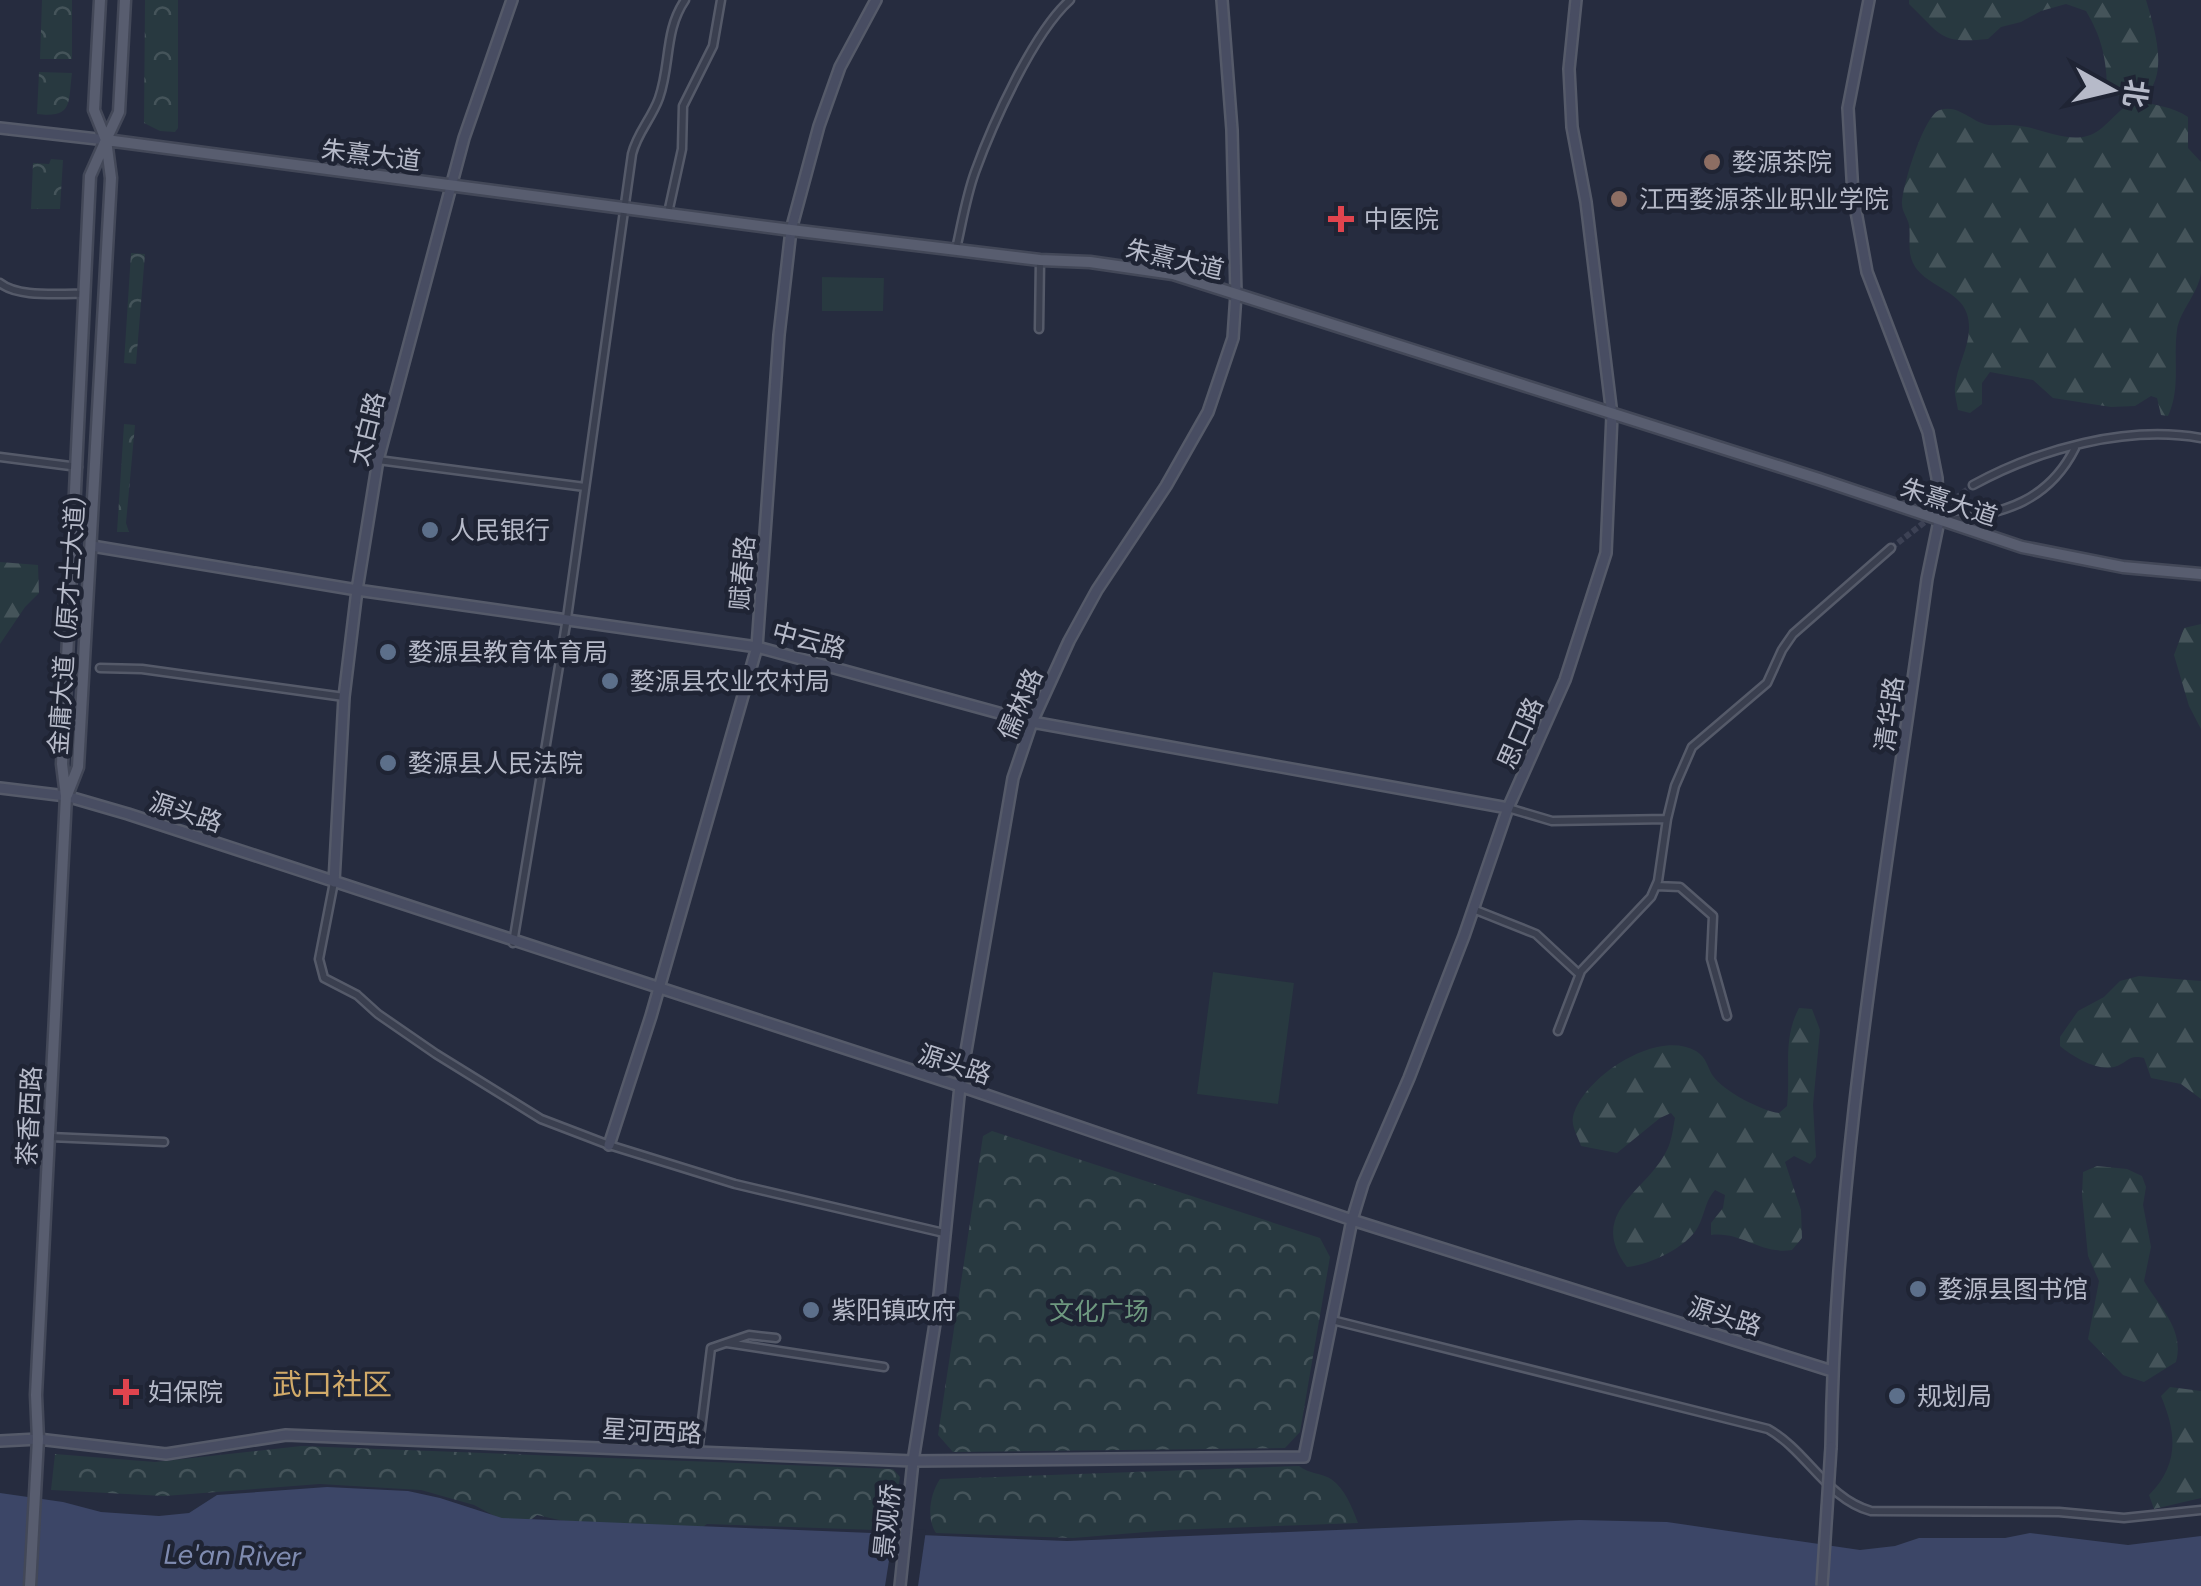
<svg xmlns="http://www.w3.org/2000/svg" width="2201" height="1586" viewBox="0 0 2201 1586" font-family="Figtree,'Noto Sans SC',sans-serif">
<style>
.grass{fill:#283940}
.forest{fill:url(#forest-firs)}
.park{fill:url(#park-crowns)}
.water{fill:#3c4667}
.pier{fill:#262c3f}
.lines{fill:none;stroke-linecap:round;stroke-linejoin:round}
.street-tunnel{stroke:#3c4154;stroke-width:6;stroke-dasharray:6 3;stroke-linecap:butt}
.street-casing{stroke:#555a69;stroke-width:11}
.secondary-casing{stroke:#555a69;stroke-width:14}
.primary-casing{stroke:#434858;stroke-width:15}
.street{stroke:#3a3f4f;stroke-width:6}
.secondary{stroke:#484d62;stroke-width:9}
.primary{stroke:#585d6f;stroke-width:10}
.secondary-bridge-casing{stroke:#555a69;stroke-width:14;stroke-linecap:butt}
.secondary-bridge{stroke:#484d62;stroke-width:9}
.education-dot{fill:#8d6e63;stroke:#1f2434;stroke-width:4}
.health-dot{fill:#e0444e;stroke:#1f2434;stroke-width:4}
.service-dot{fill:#5c6f8a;stroke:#1f2434;stroke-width:4}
.labels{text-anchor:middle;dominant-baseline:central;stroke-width:9;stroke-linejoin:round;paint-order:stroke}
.street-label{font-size:25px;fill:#b6bac9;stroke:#1f2434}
.poi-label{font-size:25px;fill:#b6bac9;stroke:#1f2434;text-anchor:start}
.park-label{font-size:25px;fill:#6e9980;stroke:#1f2434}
.water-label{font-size:28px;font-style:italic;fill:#7f8bb0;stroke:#1f2434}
.quarter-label{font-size:30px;fill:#d1aa69;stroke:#1f2434}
</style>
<defs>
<pattern id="forest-firs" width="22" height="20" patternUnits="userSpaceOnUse" patternTransform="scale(2.5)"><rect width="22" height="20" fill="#283940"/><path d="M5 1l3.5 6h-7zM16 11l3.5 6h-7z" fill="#45545a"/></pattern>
<pattern id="park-crowns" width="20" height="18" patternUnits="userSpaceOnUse" patternTransform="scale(2.5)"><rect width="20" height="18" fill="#283940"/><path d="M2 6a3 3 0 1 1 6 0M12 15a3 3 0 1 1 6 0" fill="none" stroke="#45545a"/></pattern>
</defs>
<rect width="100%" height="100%" fill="#262c3f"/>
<path class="grass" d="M 822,277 L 884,278 L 883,311 L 822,311 Z
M 1213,972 L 1294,983 L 1278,1104 L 1197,1094 Z"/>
<path class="forest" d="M 1909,0 L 2146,0 C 2154,27 2169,72 2146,95 L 2118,96 L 2107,85 C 2106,57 2101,36 2086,11 L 2066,4 L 2041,11 L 2021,22 L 2001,27 L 1988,39 C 1938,44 1942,35 1909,4 Z
M 2135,101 C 2152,104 2174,107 2188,117 L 2188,148 L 2201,162 C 2201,198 2201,237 2201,273 C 2198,294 2180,310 2177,330 C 2173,359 2181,388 2168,416 L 2161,415 L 2157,398 L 2151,396 L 2135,406 L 2111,407 L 2053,398 L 2033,380 L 1990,372 L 1982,383 L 1982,404 L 1970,413 L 1958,410 C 1957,403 1954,394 1955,387 C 1957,362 1975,340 1967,314 C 1960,290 1923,285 1913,263 C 1907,250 1911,238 1909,225 C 1908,218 1902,212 1902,204 C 1902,187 1924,114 1940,110 C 1959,104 1972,123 1989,125 C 1999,126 2010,124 2020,126 C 2041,128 2065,142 2087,136 C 2106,131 2115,110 2135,101 Z
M 0,562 L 38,565 L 39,593 L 25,607 L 0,644 Z
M 2201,624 L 2201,729 L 2189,706 L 2174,655 L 2184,628 Z
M 2139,976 L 2201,981 L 2201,1099 L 2181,1084 L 2151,1078 L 2144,1058 C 2128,1054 2128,1063 2114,1067 C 2097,1071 2073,1057 2060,1046 L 2060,1037 L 2078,1011 L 2104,997 L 2120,981 Z
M 1799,1008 L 1812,1009 L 1820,1030 L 1813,1105 L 1816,1157 L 1810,1164 L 1794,1156 L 1785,1162 L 1801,1210 L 1802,1238 L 1792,1250 C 1761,1255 1741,1231 1711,1235 L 1711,1223 L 1723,1208 L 1725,1195 L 1715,1190 C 1705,1201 1705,1214 1698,1227 C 1687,1247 1650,1265 1627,1267 C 1586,1212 1647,1192 1667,1150 C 1672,1140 1673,1128 1675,1118 L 1671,1113 L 1660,1118 L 1617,1153 L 1581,1146 C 1578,1137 1571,1126 1573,1117 C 1582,1078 1657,1028 1696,1051 C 1707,1058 1707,1067 1713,1076 C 1723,1091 1762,1111 1779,1113 L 1787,1106 C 1791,1071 1782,1040 1799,1008 Z
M 2097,1166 L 2127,1169 L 2142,1176 L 2146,1187 L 2143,1205 L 2151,1247 L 2144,1281 C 2159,1307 2185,1329 2176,1362 L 2144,1382 L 2123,1375 L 2088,1339 L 2099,1281 L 2088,1256 L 2082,1195 L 2083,1172 Z
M 2170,1387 L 2201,1391 L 2201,1498 L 2154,1509 L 2149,1495 C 2179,1465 2177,1434 2161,1396 Z"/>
<path class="park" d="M 42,0 L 72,0 L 72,59 L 40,59 Z
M 145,0 L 178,0 L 178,128 L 175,132 L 160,131 L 144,123 Z
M 39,72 L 72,73 C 68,104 73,118 37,114 Z
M 51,159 L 63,160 L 60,209 L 31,209 L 33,163 L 49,164 Z
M 131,253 L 145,254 L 136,364 L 124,363 Z
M 124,424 L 135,425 L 126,523 L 129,532 L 117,532 Z
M 992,1131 L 1320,1238 L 1330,1257 L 1300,1432 L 1285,1448 L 953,1452 L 938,1435 L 983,1136 Z
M 301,1446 L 893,1469 L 900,1477 L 891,1526 L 876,1530 L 707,1524 L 693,1534 L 586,1526 L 537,1515 L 527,1523 L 506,1522 L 474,1505 L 421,1490 L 320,1484 L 164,1496 L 51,1490 L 55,1454 L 155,1462 Z
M 1299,1466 C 1309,1474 1321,1473 1331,1479 C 1345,1489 1352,1507 1358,1523 L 1171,1530 L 1073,1538 L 936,1533 C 926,1518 930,1494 940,1479 Z"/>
<path class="water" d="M 327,1487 L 408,1491 L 440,1498 L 502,1518 L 1067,1541 L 1579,1520 L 1667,1522 L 1860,1550 L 1895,1546 L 1919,1538 L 2005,1538 L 2030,1533 L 2128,1545 L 2201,1536 L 2201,1586 L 0,1586 L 0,1493 L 63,1502 L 101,1512 L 159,1516 L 189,1513 L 217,1495 Z"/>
<path class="pier" d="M 894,1529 L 926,1530 L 918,1586 L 885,1586 Z"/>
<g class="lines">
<path class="street-tunnel" d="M 1891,548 L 1973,485"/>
<g class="street-casing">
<path id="street" d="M 668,213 L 682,149 L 683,106 L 713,46 L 721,0
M 956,249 C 962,223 966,197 975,172 C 992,125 1033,33 1070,0
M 0,283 C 19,298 59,293 84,294
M 1039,329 L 1040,261
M 0,457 L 78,467
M 378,460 L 585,487
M 1973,485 C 2039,449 2126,425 2201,438
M 1950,520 C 2005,514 2049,500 2075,448
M 100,668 L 142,669 L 344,697
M 1508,808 L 1552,821 L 1667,819 L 1675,786 L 1692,747 L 1767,683 L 1782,650 L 1793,634 L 1891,548
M 334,882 L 319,959 L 324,978 L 357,995 L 378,1014 L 436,1054 L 541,1119 L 609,1145 L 735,1184 L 944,1233
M 1656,886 L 1680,887 L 1713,916 L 1711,959 L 1727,1016
M 1473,909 L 1536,934 L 1579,974
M 513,943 L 567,618 L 632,154 C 637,133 652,118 659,98 C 671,64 664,31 685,0
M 1558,1031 L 1581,971 L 1651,897 L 1658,881 L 1667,819
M 50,1137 L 164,1142
M 1332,1320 L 1768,1429 C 1807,1451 1827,1499 1871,1511 L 2059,1512 L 2124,1518 L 2201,1510
M 727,1343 L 884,1367
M 698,1453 L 711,1348 L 749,1335 L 776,1338"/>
</g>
<g class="secondary-casing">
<path id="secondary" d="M 0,128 L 106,140
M 92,546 L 357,590 L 757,647 L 1032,722 L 1508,808
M 0,788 L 66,796 L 128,814 L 960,1086 L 1352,1220 L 1832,1371
M 334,882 L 344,697 L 357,590 L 378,460 L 464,138 L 512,0
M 609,1145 L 651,1016 L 757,647 L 779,335 L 791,230 L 819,126 L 840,67 L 876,0
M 0,1441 L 38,1439 L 166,1454 L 286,1435 L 913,1461 L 1304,1457 L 1352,1220 L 1363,1184 L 1409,1078 L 1464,936 L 1508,808 L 1565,680 L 1606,553 L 1612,415 L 1586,202 L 1572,127 L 1569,69 L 1576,0
M 1831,1447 C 1835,1156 1888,867 1927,579 L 1939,521 L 1937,478 L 1928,432 L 1867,272 L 1853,195 L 1848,108 L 1869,0
M 900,1586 L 913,1461 L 938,1305 L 960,1086 L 1013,778 L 1032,722 L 1069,641 L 1097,590 L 1166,486 L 1208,412 L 1233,338 L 1236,294 L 1232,130 L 1222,0"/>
</g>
<g class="primary-casing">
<path id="primary" d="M 106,140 L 791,230 L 1040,260 L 1090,262 L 1173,274 L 1819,479 L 2022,547 L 2123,567 L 2201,574
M 67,795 L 78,767 L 111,178 L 106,140 L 119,112 L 125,0
M 30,1586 L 38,1439 L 36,1395 L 66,796 L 62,764 L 90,176 L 106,140 L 94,110 L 100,0"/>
</g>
<use href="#street" class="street"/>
<use href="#secondary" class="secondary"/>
<use href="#primary" class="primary"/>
<g class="secondary-bridge-casing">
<path id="secondary-bridge" d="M 1822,1586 L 1831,1447"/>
</g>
<use href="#secondary-bridge" class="secondary-bridge"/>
</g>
<g class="education-dot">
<circle cx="1712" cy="162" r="10"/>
<circle cx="1619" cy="199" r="10"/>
</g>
<g class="health-dot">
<path d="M1336 204h10v10h10v10h-10v10h-10v-10h-10v-10h10z"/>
<path d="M121 1377h10v10h10v10h-10v10h-10v-10h-10v-10h10z"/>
</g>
<g class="service-dot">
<circle cx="430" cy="530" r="10"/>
<circle cx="388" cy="652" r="10"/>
<circle cx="610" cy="681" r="10"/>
<circle cx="388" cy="763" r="10"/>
<circle cx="1918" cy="1289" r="10"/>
<circle cx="811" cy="1310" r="10"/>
<circle cx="1897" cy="1396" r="10"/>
</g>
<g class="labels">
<g class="street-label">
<text transform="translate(371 155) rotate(7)">朱熹大道</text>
<text transform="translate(1175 259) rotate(13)">朱熹大道</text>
<text transform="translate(367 429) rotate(-76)">太白路</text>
<text transform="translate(1949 502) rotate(18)">朱熹大道</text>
<text transform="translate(742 573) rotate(-85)">赋春路</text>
<text transform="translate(67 618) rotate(-86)">金庸大道（原才士大道）</text>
<text transform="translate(809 640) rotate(15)">中云路</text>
<text transform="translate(1020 704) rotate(-67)">儒林路</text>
<text transform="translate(1889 714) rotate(-82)">清华路</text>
<text transform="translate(1520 733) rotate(-66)">思口路</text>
<text transform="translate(186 812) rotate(18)">源头路</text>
<text transform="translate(955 1064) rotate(18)">源头路</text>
<text transform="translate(29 1116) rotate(-87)">茶香西路</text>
<text transform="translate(1725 1316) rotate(17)">源头路</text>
<text transform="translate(652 1431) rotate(3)">星河西路</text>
<text transform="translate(887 1521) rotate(-84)">景观桥</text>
</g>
<g class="poi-label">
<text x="1732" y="162">婺源茶院</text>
<text x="1639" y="199">江西婺源茶业职业学院</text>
<text x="1364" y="219">中医院</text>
<text x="450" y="530">人民银行</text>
<text x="408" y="652">婺源县教育体育局</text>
<text x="630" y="681">婺源县农业农村局</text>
<text x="408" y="763">婺源县人民法院</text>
<text x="1938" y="1289">婺源县图书馆</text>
<text x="831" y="1310">紫阳镇政府</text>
<text x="148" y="1392">妇保院</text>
<text x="1917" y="1396">规划局</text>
</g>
<g class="park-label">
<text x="1099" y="1311">文化广场</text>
</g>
<g class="water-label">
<text transform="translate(232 1555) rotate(1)">Le'an River</text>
</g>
<g class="quarter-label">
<text x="332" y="1384">武口社区</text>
</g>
</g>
<g transform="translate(2111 90) rotate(98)" stroke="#1f2434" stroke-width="8" paint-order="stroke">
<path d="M0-8L18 38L0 25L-18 38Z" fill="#b6bac9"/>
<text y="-15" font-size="28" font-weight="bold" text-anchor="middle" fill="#b6bac9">北</text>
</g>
</svg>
